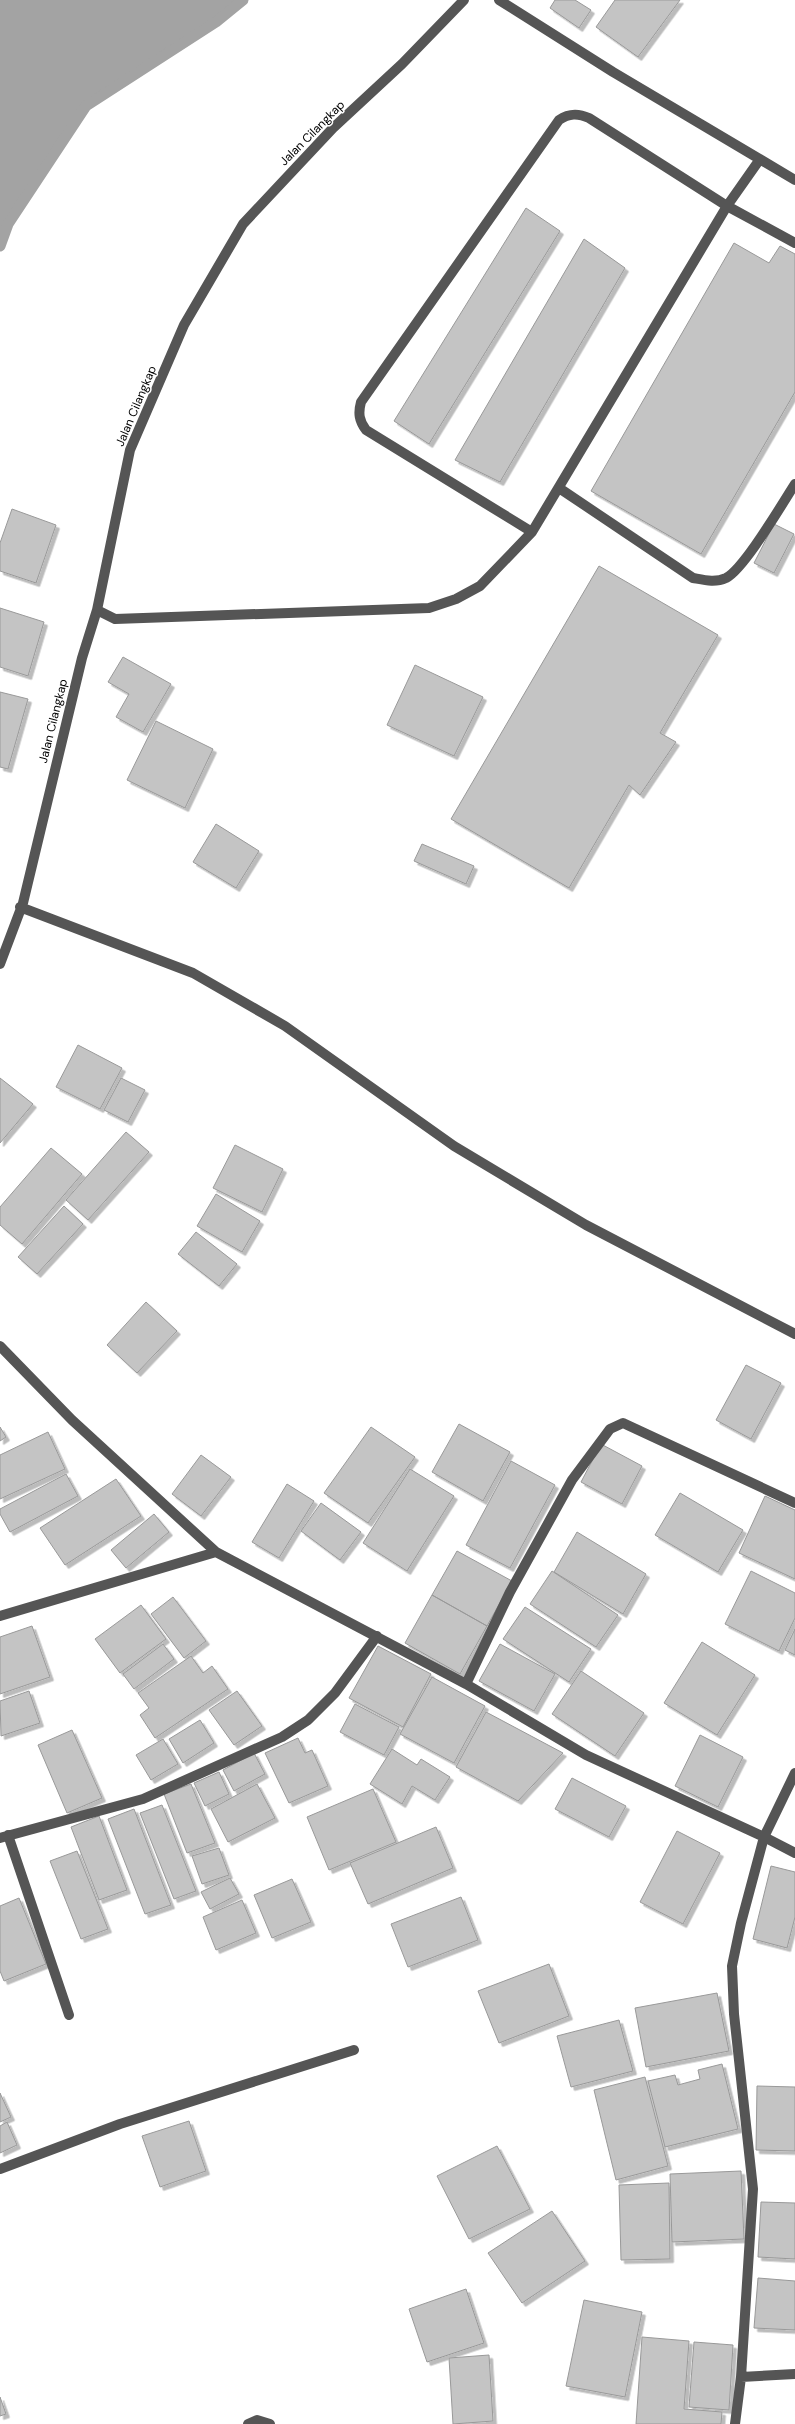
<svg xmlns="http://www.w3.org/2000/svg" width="795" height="2424" viewBox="0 0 795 2424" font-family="'DM Sans',sans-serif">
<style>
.water{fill:#a3a3a3}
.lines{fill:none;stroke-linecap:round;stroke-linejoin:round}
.stream{stroke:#a3a3a3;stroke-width:11}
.building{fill:#c4c4c4;stroke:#999;filter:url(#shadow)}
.minor{stroke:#555;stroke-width:10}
.labels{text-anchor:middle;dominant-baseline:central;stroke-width:3;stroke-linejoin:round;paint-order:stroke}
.street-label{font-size:12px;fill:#000;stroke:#fff}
</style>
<defs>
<filter id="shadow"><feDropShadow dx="3.5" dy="3.5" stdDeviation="0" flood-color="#0004"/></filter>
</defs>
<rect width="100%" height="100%" fill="#fff"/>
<path class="water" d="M 0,0 L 243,0 L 216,22 L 86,106 L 8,224 L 0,246 Z"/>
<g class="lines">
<path class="stream" d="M 0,246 L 8,224 L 86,106 L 216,22 L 243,0"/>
</g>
<path class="building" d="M 555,0 L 575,0 L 591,10 L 579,28 L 550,8 Z
M 615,0 L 680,0 L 638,57 L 596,27 Z
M 526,208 L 560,231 L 429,444 L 394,421 Z
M 584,239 L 625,268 L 500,482 L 455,460 Z
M 734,243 L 769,263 L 780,246 L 795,254 L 795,392 L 701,554 L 591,491 Z
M 12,509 L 56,525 L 36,583 L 0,571 L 0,543 Z
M 774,524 L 794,534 L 774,573 L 754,563 Z
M 599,566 L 718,635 L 660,733 L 676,742 L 640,795 L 629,785 L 569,888 L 451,819 Z
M 0,608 L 44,622 L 28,676 L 0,667 Z
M 123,657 L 171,684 L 143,732 L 116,717 L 129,694 L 108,682 Z
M 415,665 L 483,697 L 454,756 L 387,725 Z
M 0,692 L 28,699 L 8,769 L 0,767 Z
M 156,721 L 213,749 L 185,808 L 127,780 Z
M 216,824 L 259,851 L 236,888 L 193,862 Z
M 422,844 L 474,866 L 466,884 L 414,861 Z
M 78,1045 L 122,1068 L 100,1109 L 56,1087 Z
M 0,1078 L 33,1104 L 0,1143 Z
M 121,1078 L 145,1090 L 128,1122 L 104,1110 Z
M 126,1132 L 149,1152 L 88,1220 L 66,1200 Z
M 235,1145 L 283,1169 L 262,1212 L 213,1188 Z
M 51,1148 L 82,1174 L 22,1244 L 0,1225 L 0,1207 Z
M 216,1194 L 260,1221 L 242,1252 L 197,1226 Z
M 64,1206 L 83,1224 L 37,1274 L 18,1257 Z
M 196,1232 L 237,1264 L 219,1286 L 178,1254 Z
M 146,1302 L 177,1331 L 137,1373 L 107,1345 Z
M 746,1365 L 781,1383 L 751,1439 L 716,1420 Z
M 459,1424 L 510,1452 L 483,1501 L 432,1472 Z
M 0,1427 L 6,1437 L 0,1441 Z
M 371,1427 L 415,1457 L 368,1523 L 324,1493 Z
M 48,1432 L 65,1469 L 0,1499 L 0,1455 Z
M 601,1444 L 642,1466 L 622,1504 L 581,1482 Z
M 201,1455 L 231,1477 L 201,1516 L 172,1494 Z
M 511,1461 L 555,1485 L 510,1568 L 466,1545 Z
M 410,1469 L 454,1496 L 407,1571 L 363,1543 Z
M 66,1474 L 78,1496 L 10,1532 L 0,1514 L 0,1509 Z
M 116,1479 L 141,1516 L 65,1565 L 40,1528 Z
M 287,1484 L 314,1501 L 279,1558 L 252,1542 Z
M 680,1493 L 743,1530 L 718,1572 L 655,1535 Z
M 765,1496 L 795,1510 L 795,1579 L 739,1553 Z
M 321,1503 L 361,1532 L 340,1560 L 301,1531 Z
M 154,1514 L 169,1532 L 126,1568 L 111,1550 Z
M 577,1532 L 646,1574 L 623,1614 L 554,1572 Z
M 457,1551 L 512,1581 L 487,1626 L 432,1595 Z
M 552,1571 L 618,1615 L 596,1647 L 530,1604 Z
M 751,1571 L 795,1593 L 795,1618 L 779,1651 L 725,1624 Z
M 432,1595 L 487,1626 L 460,1674 L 405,1643 Z
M 173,1597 L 206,1641 L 184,1658 L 151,1614 Z
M 141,1605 L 166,1639 L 120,1673 L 95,1639 Z
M 525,1607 L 591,1649 L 569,1682 L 503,1639 Z
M 32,1626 L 50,1677 L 0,1694 L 0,1637 Z
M 795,1629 L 795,1655 L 785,1650 Z
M 702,1642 L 755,1675 L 717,1735 L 664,1703 Z
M 163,1644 L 174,1659 L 134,1689 L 123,1674 Z
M 500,1644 L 555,1674 L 534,1711 L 479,1681 Z
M 378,1646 L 431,1674 L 403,1727 L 349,1698 Z
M 191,1656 L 203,1673 L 212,1666 L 228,1689 L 155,1738 L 140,1715 L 149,1708 L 138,1693 Z
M 581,1671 L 644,1713 L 615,1756 L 552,1714 Z
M 432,1677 L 485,1706 L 454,1763 L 400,1734 Z
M 29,1691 L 40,1723 L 1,1736 L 0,1701 Z
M 237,1691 L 262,1726 L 234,1745 L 209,1710 Z
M 355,1704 L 399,1727 L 384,1755 L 340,1732 Z
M 486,1712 L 563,1753 L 518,1801 L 456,1767 Z
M 200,1720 L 214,1743 L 183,1763 L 169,1739 Z
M 72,1730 L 102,1798 L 67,1813 L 38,1745 Z
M 700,1735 L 743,1757 L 718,1807 L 675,1786 Z
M 298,1738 L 305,1753 L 312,1750 L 328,1786 L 289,1803 L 265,1753 Z
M 163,1739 L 178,1764 L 151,1780 L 136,1755 Z
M 392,1749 L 417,1765 L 421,1759 L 450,1777 L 435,1800 L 412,1786 L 402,1804 L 370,1784 Z
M 254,1753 L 265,1774 L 234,1791 L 223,1770 Z
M 219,1772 L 229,1794 L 205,1806 L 194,1783 Z
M 572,1778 L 626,1806 L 609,1837 L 555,1809 Z
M 191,1784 L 215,1843 L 187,1853 L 164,1794 Z
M 257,1784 L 275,1818 L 228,1842 L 211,1809 Z
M 373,1789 L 396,1842 L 329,1870 L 307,1817 Z
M 162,1805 L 196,1891 L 174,1899 L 140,1813 Z
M 134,1809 L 171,1905 L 145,1914 L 108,1819 Z
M 99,1816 L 127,1890 L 99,1900 L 71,1827 Z
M 436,1827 L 453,1868 L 368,1904 L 350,1863 Z
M 677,1831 L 720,1853 L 683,1924 L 640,1902 Z
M 219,1848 L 229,1875 L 202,1884 L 192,1856 Z
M 77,1851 L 108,1929 L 81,1939 L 50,1861 Z
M 771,1866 L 795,1872 L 795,1917 L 787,1948 L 753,1939 Z
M 230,1878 L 239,1894 L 210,1909 L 201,1892 Z
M 292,1879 L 311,1922 L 272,1938 L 254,1895 Z
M 461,1897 L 478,1940 L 408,1967 L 391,1924 Z
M 19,1898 L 46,1964 L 4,1981 L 0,1971 L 0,1906 Z
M 242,1900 L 256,1933 L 216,1950 L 203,1917 Z
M 549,1964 L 569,2016 L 499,2043 L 478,1991 Z
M 717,1993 L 729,2051 L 646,2067 L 635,2008 Z
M 619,2020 L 633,2071 L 571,2087 L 557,2036 Z
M 722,2064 L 738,2129 L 665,2147 L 648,2081 L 675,2075 L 678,2085 L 700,2079 L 698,2070 Z
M 645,2077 L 668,2166 L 616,2180 L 594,2090 Z
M 757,2086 L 795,2087 L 795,2151 L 756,2150 Z
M 0,2093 L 11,2117 L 0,2122 Z
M 189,2121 L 206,2171 L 160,2187 L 142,2136 Z
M 7,2122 L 17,2145 L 0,2153 L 0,2126 Z
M 497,2146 L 530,2209 L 469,2239 L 437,2176 Z
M 741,2171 L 744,2239 L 672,2242 L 670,2174 Z
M 669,2183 L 670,2259 L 621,2260 L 619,2185 Z
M 761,2202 L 795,2203 L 795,2259 L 758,2257 Z
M 552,2211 L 585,2261 L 522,2303 L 488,2253 Z
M 758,2278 L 795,2281 L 795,2330 L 754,2328 Z
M 466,2289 L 484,2343 L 427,2362 L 409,2309 Z
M 584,2300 L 642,2312 L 625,2397 L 566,2386 Z
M 642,2337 L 689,2341 L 684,2409 L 722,2412 L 721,2424 L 636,2424 Z
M 694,2342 L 733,2345 L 729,2410 L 689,2407 Z
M 489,2355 L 493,2421 L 453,2424 L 449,2358 Z
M 0,2397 L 6,2414 L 0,2416 Z"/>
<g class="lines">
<path class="minor" d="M 499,0 L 613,72 L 795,180
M 559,488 L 693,578 C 704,580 715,583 726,578 C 744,569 782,504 795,484
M 532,532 L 366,430 C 359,421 358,413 361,402 L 559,120 C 569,113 578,113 589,118 L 727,206 L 795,243
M 97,610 L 115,619 L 429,608 L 456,599 L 480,586 L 532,532 L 727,206 L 760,159
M 20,907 L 193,973 L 285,1026 L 454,1146 L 586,1225 L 795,1334
M 0,964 L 23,903 L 82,658 L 97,610 L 130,450 L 184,325 L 243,224 L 333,128 L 402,64 L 464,0
M 0,1346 L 72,1420 L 216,1552
M 0,1616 L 216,1552 L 466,1684 L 586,1755 L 764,1837 L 795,1773
M 466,1684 L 510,1592 L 572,1480 L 610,1429 L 623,1423 L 795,1503
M 8,1835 L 69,2015
M 0,1838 L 143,1799 L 282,1737 L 308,1720 L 335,1693 L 377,1636
M 0,2169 L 120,2124 L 354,2050
M 741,2377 L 795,2374
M 248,2424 L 257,2420 L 270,2424
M 735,2424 L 741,2377 L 753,2189 L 734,2014 L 732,1966 L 741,1923 L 764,1837 L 795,1853"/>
</g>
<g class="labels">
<g class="street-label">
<text transform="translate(312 133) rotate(-45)">Jalan Cilangkap</text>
<text transform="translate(136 406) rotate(-67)">Jalan Cilangkap</text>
<text transform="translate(53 721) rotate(-76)">Jalan Cilangkap</text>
</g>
</g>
</svg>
